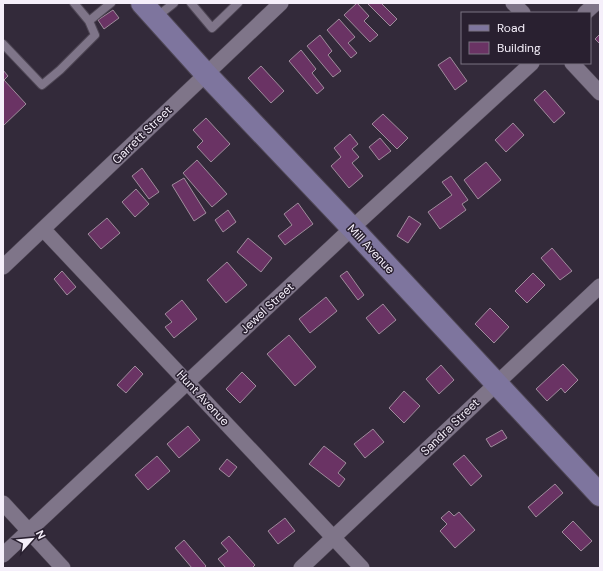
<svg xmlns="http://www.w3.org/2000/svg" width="603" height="571" viewBox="0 0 603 571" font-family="'DM Sans',sans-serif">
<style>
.building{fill:#6a3364;stroke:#9f8c9c}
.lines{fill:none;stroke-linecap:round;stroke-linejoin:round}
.lane-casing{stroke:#4f4755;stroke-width:10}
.street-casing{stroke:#4f4755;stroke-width:16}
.secondary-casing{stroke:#4f4755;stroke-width:24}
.lane{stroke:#7f7589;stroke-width:8}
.street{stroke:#7f7589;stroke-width:15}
.secondary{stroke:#7e759e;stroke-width:22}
.labels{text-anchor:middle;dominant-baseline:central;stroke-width:3;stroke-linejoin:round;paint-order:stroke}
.street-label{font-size:12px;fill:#f5effa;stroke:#292030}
</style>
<rect width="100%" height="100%" fill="#332a3a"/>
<path class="building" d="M 357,3 L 369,16 L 364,21 L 378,35 L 370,42 L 344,15 Z
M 367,3 L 381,3 L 397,19 L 390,26 Z
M 113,10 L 119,18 L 104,29 L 98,20 Z
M 339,19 L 355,37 L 348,43 L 357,53 L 351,58 L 327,30 Z
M 600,34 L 600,44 L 595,39 Z
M 320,35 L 332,51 L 328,55 L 341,71 L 333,77 L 307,46 Z
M 301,50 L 316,69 L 312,73 L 324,88 L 317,94 L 289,61 Z
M 450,57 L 467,81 L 455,90 L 438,65 Z
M 261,66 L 284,91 L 271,103 L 248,78 Z
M 3,70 L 8,76 L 4,80 L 26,104 L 3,126 Z
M 545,90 L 565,113 L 554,123 L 534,100 Z
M 383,114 L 408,138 L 397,149 L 372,124 Z
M 206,118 L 230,144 L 211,162 L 197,147 L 203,141 L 193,130 Z
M 513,123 L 524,135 L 506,152 L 495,140 Z
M 350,134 L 358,144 L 352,149 L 359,157 L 352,163 L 363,176 L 349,188 L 331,166 L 341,157 L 334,148 Z
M 380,138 L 391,151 L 379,160 L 369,147 Z
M 197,160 L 227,194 L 212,207 L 183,173 Z
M 486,162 L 501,180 L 478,199 L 464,180 Z
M 142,168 L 159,192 L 149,199 L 132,176 Z
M 451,176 L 468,200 L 462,204 L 466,210 L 440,229 L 428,212 L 452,195 L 442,182 Z
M 184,178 L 206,213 L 194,221 L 172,185 Z
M 136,189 L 149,204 L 135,217 L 122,202 Z
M 298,203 L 313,224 L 285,245 L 278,236 L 292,225 L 284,214 Z
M 228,210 L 236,222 L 223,232 L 215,220 Z
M 409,216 L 421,224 L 408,243 L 397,236 Z
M 107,218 L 120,233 L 101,249 L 88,234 Z
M 248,238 L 272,258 L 261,272 L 237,252 Z
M 552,248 L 572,271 L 560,280 L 541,258 Z
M 227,262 L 247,285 L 226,303 L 207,280 Z
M 62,271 L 76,287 L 67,295 L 54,279 Z
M 347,271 L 364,295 L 358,300 L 340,276 Z
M 533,273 L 545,285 L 527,303 L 515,291 Z
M 326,297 L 337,311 L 310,333 L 299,319 Z
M 182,300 L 197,319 L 174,338 L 165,327 L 172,322 L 165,314 Z
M 383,304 L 396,320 L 379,334 L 366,318 Z
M 490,308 L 509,327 L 494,343 L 475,324 Z
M 289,335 L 316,367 L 295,386 L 267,354 Z
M 563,364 L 578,380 L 565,393 L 561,388 L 547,401 L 536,389 Z
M 441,365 L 454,380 L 439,394 L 426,379 Z
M 135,366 L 143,374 L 126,393 L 117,385 Z
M 242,372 L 256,386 L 240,403 L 226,389 Z
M 404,391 L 420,406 L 404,423 L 389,408 Z
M 188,426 L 200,440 L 179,458 L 167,444 Z
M 373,429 L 384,442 L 365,458 L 354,444 Z
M 502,430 L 507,438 L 491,447 L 486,439 Z
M 324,446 L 346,463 L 338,473 L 345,479 L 339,487 L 309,464 Z
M 464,455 L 482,476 L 471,486 L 453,464 Z
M 157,456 L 170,471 L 148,490 L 135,475 Z
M 227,459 L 237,467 L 229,477 L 219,469 Z
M 555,484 L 563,493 L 536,517 L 528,507 Z
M 449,511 L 454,516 L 459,512 L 475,530 L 455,548 L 440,531 L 447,524 L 441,518 Z
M 285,518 L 295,531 L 278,544 L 268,531 Z
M 573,521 L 592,541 L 581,551 L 562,532 Z
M 229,536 L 255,565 L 252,568 L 226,568 L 218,559 L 228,551 L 221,543 Z
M 184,540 L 206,566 L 204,568 L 192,568 L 175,548 Z"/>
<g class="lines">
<g class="lane-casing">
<path id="lane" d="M 191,3 L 212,28 L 238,3
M 155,18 L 174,3
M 89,21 L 111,3
M 3,44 L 42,85 L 60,70 L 95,35 L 89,21 L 74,3"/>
</g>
<g class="street-casing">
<path id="street" d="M 513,3 L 523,13
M 585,13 L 596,3
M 572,63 L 600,93
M 43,229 L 362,568
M 3,267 L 281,3
M 3,503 L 63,568
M 3,555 L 352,228 L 532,63
M 301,568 L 600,286"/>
</g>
<g class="secondary-casing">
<path id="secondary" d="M 142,3 L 206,74 L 352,228 L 600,495"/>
</g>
<use href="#lane" class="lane"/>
<use href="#street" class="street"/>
<use href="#secondary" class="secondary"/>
</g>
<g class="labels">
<g class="street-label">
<text transform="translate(142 135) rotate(-44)">Garrett Street</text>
<text transform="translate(371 249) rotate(47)">Mill Avenue</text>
<text transform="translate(267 308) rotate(-43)">Jewel Street</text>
<text transform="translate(203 398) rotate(47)">Hunt Avenue</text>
<text transform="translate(450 427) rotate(-44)">Sandra Street</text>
</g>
</g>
<rect width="603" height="571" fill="none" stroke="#f5effa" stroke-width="8"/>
<rect x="461" y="12" width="130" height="52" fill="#292030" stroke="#7b7381"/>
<rect x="469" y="25" width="20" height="6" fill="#7e759e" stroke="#7b7381"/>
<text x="497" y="32" font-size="12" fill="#f5effa">Road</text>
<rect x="469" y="42" width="20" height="12" fill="#6a3364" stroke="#7b7381"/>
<text x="497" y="52" font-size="12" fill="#f5effa">Building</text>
<g transform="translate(32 539) rotate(63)" stroke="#292030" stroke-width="3" paint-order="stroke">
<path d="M0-3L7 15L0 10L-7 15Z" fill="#f5effa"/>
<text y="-6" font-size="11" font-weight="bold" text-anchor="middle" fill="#f5effa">N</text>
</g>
</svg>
